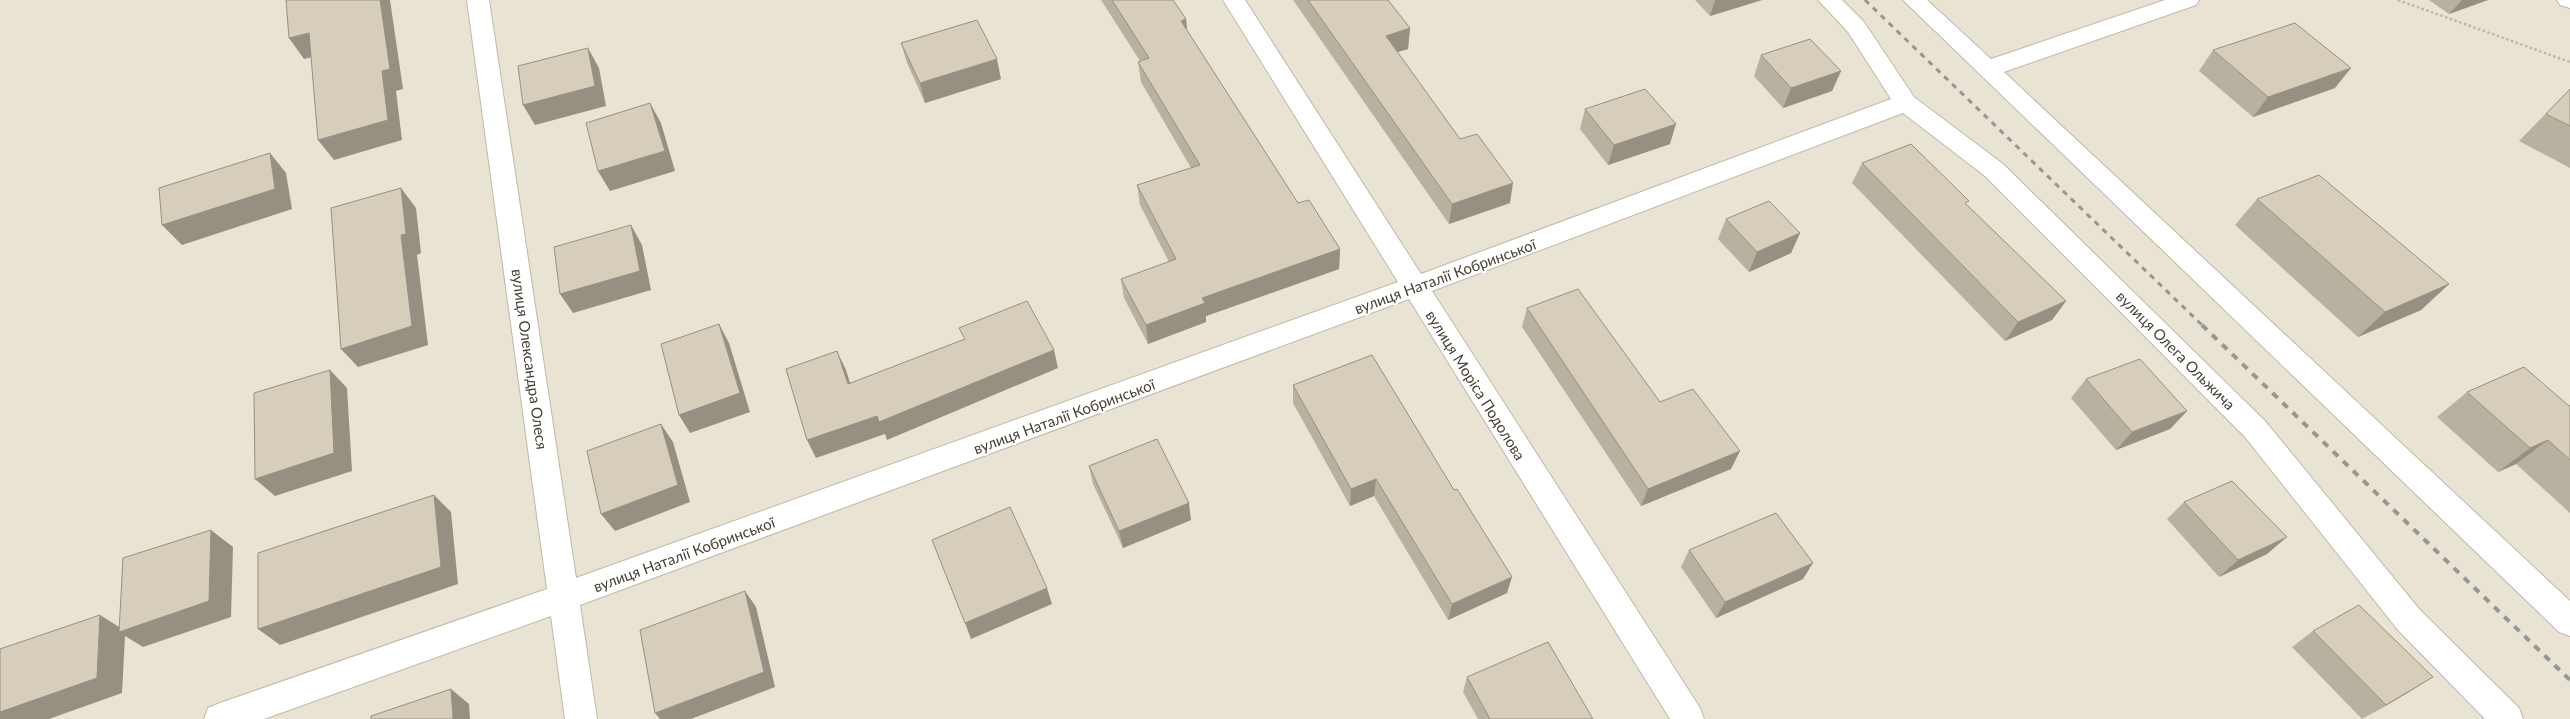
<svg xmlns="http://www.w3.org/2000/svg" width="2570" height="719" viewBox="0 0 2570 719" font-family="Lato,sans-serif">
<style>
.residential{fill:#e8e3d3}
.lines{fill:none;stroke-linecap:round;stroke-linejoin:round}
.street-casing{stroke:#c0b9a8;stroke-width:2}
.path{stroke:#c2b798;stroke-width:2.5;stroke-dasharray:2.5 2.5;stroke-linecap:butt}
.street{fill:#fff;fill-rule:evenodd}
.rail-far1{stroke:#969696;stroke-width:3;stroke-dasharray:5.5 5.5;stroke-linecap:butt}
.rail{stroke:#969696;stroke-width:4;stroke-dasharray:7 7;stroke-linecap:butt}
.wall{fill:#b8b1a0}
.shaded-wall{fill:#969082}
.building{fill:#d6ceba;stroke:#969082}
.labels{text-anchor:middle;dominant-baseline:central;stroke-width:4;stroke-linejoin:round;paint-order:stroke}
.street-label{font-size:15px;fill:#474135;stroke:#fff}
</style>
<rect width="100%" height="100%" fill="#f4f1e6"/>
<path class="residential" d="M 0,0 L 2570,0 L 2570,719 L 0,719 Z"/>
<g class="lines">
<g class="street-casing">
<path id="street" d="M 467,0 L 489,0 L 576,578 L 1398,282 L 1223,0 L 1245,0 L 1421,274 L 1891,99 L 1848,32 L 1818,0 L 1842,0 L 1864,22 L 1914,97 L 2003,164 L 2265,421 L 2420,610 L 2519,708 L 2523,719 L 2485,719 L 2398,630 L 2245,437 L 1985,176 L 1903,113 L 1432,291 L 1700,708 L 1704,719 L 1670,719 L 1409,299 L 580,605 L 597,719 L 565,719 L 551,616 L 264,719 L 204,719 L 208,708 L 220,703 L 547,589 Z
M 1903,0 L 1927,0 L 1991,59 L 2165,0 L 2199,0 L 2196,5 L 2004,72 L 2570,601 L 2570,636 L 2559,632 Z
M 2557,0 L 2570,0 L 2570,8 L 2560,5 Z"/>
</g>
<path class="path" d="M 2398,0 L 2570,62"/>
<use href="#street" class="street"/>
<path class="rail-far1" d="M 1865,0 L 2203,326"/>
<path class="rail" d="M 2202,325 L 2570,680"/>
</g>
<path class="wall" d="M 1101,0 L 1173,0 L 1186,19 L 1187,31 L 1298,203 L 1340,249 L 1339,269 L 1206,316 L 1206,322 L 1148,344 L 1124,298 L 1121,279 L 1169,262 L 1140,205 L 1137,185 L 1191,168 L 1141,82 L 1138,62 L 1140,61 Z
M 1293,0 L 1388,0 L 1410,28 L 1408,49 L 1397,52 L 1460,139 L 1510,203 L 1449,224 Z
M 1695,0 L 1762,0 L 1710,16 Z
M 2429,0 L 2488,0 L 2449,14 Z
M 901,43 L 1001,79 L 925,103 L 907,63 Z
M 2213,50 L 2335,88 L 2253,117 L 2199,71 Z
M 1761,55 L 1841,71 L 1832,91 L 1783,108 L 1754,76 Z
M 2570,89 L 2570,168 L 2519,141 Z
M 1585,109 L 1670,144 L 1608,165 L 1580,129 Z
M 1862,163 L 1967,205 L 2066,301 L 2052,320 L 2005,341 L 1852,183 Z
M 2257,199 L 2449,284 L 2421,310 L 2358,337 L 2235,225 Z
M 1726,219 L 1800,233 L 1791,253 L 1749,272 L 1718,239 Z
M 1527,308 L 1660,402 L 1731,469 L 1641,506 L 1522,327 Z
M 2086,379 L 2187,411 L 2170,429 L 2116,450 L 2071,398 Z
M 1293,385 L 1454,490 L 1507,593 L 1448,620 L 1374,496 L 1350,506 L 1293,403 Z
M 2467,392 L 2569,406 L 2570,405 L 2570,513 L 2516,464 L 2498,472 L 2437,417 Z
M 1089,466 L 1191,520 L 1123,548 L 1093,484 Z
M 2184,502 L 2267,554 L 2219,577 L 2167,519 Z
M 1689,550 L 1803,579 L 1716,618 L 1681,567 Z
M 2313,631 L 2409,692 L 2362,719 L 2292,647 Z
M 1467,677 L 1593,719 L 1478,719 L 1463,692 Z"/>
<path class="shaded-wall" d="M 380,0 L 390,0 L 403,89 L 396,91 L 402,140 L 334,160 L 318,140 L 382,71 Z
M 1715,0 L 1762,0 L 1710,16 Z
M 2462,0 L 2488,0 L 2449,14 Z
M 1186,19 L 1188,40 L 1181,21 Z
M 1410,28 L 1408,49 L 1384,56 L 1386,36 Z
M 309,33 L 324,54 L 304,59 L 289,38 Z
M 588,48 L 599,68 L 606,106 L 535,125 L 523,105 Z
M 997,59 L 1001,79 L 925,103 L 920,83 Z
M 2351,68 L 2335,88 L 2253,117 L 2268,97 Z
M 1841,71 L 1832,91 L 1783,108 L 1791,88 Z
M 650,103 L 661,123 L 675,171 L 610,191 L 598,171 Z
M 1676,124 L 1670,144 L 1608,165 L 1614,145 Z
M 270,153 L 286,173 L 292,209 L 182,245 L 162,225 Z
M 1513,183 L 1510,203 L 1449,224 L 1452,204 Z
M 401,188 L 416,208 L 421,253 L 417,255 L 428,345 L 358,367 L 341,349 Z
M 631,225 L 642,245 L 651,290 L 573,313 L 560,294 Z
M 1800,233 L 1791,253 L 1749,272 L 1757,252 Z
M 1340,249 L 1339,269 L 1206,316 L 1206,322 L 1148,344 L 1146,325 L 1202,298 Z
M 2449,284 L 2421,310 L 2358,337 L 2385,312 Z
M 2066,301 L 2052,320 L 2005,341 L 2018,322 Z
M 719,324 L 729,343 L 750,412 L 690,433 L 679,415 Z
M 1054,350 L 1058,368 L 887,440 L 885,434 L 816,458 L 807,440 Z
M 837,351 L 846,370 L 856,402 L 848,384 Z
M 330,370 L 347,388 L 352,471 L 275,496 L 255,479 Z
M 2187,411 L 2170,429 L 2116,450 L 2132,432 Z
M 661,424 L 673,442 L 690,502 L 615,531 L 601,514 Z
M 2548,440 L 2516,464 L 2498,472 L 2530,448 Z
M 1740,451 L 1731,469 L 1641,506 L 1648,489 Z
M 1376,479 L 1374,496 L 1350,506 L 1351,489 Z
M 434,495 L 451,512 L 458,584 L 280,645 L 258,629 Z
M 1189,503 L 1191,520 L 1123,548 L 1119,531 Z
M 211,530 L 233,547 L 231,617 L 143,647 L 125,636 L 122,693 L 49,719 L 0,719 L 0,712 L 100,615 L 124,630 Z
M 2287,537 L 2267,554 L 2219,577 L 2238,560 Z
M 1813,563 L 1803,579 L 1716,618 L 1725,602 Z
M 1512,577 L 1507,593 L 1448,620 L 1452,604 Z
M 1047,588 L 1052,604 L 971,639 L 965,623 Z
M 745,591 L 756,607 L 775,687 L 691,719 L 660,719 L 655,713 Z
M 2433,677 L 2409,692 L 2363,719 L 2386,705 Z
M 451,689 L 469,704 L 470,719 L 453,719 Z"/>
<path class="building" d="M 286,0 L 380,0 L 390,69 L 382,71 L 388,120 L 318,140 L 309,33 L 289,38 Z
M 1112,0 L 1173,0 L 1186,19 L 1181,21 L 1298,203 L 1309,200 L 1340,249 L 1202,298 L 1205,303 L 1146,325 L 1121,279 L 1176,259 L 1137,185 L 1200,165 L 1138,62 L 1149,58 Z
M 1308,0 L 1388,0 L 1410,28 L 1386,36 L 1460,139 L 1477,134 L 1513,183 L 1452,204 Z
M 977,20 L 997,59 L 920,83 L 901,43 Z
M 2295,23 L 2351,68 L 2268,97 L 2213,50 Z
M 1810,39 L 1841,71 L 1791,88 L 1761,55 Z
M 588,48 L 595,86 L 523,105 L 518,66 Z
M 1645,89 L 1676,124 L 1614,145 L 1585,109 Z
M 2570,89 L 2570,126 L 2546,114 Z
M 650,103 L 665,151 L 598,171 L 586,123 Z
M 1911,144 L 1969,201 L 1965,203 L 2066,301 L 2018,322 L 1862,163 Z
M 270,153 L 275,189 L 162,225 L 159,188 Z
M 2319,175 L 2449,284 L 2385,312 L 2257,199 Z
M 401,188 L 406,234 L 401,235 L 412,326 L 341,349 L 331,208 Z
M 1769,201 L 1800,233 L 1757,252 L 1726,219 Z
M 631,225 L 640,271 L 560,294 L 554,247 Z
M 1578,289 L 1660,402 L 1693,389 L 1740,451 L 1648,489 L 1527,308 Z
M 1027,301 L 1054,350 L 879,422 L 877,416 L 807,440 L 786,369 L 837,351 L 848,384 L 965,339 L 959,328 Z
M 719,324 L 740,393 L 679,415 L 661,344 Z
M 1372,355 L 1454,490 L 1457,489 L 1512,577 L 1452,604 L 1376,479 L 1351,489 L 1293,385 Z
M 2140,359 L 2187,411 L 2132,432 L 2086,379 Z
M 2524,367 L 2569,406 L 2570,405 L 2570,460 L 2548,440 L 2530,448 L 2467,392 Z
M 330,370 L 334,453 L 255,479 L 254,393 Z
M 661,424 L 678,485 L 601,514 L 587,451 Z
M 1157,439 L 1189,503 L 1119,531 L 1089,466 Z
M 2232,481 L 2287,537 L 2238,560 L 2184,502 Z
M 434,495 L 441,567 L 258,629 L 258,553 Z
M 1010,507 L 1047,588 L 965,623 L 932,540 Z
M 1776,513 L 1813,563 L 1725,602 L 1689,550 Z
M 211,530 L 209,601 L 119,632 L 123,558 Z
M 745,591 L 764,672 L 655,713 L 640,630 Z
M 2359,605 L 2433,677 L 2386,705 L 2313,631 Z
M 100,615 L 97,678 L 0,712 L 0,649 Z
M 1548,642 L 1593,719 L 1490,719 L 1467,677 Z
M 451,689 L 453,719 L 371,719 L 371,716 Z"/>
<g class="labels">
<g class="street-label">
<text transform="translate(1445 276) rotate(-20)">вулиця Наталії Кобринської</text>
<text transform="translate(2176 350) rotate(45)">вулиця Олега Ольжича</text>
<text transform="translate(530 359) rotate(82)">вулиця Олександра Олеся</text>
<text transform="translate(1476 385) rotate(58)">вулиця Моріса Подолова</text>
<text transform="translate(1064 416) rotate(-20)">вулиця Наталії Кобринської</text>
<text transform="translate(684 554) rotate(-20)">вулиця Наталії Кобринської</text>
</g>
</g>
</svg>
